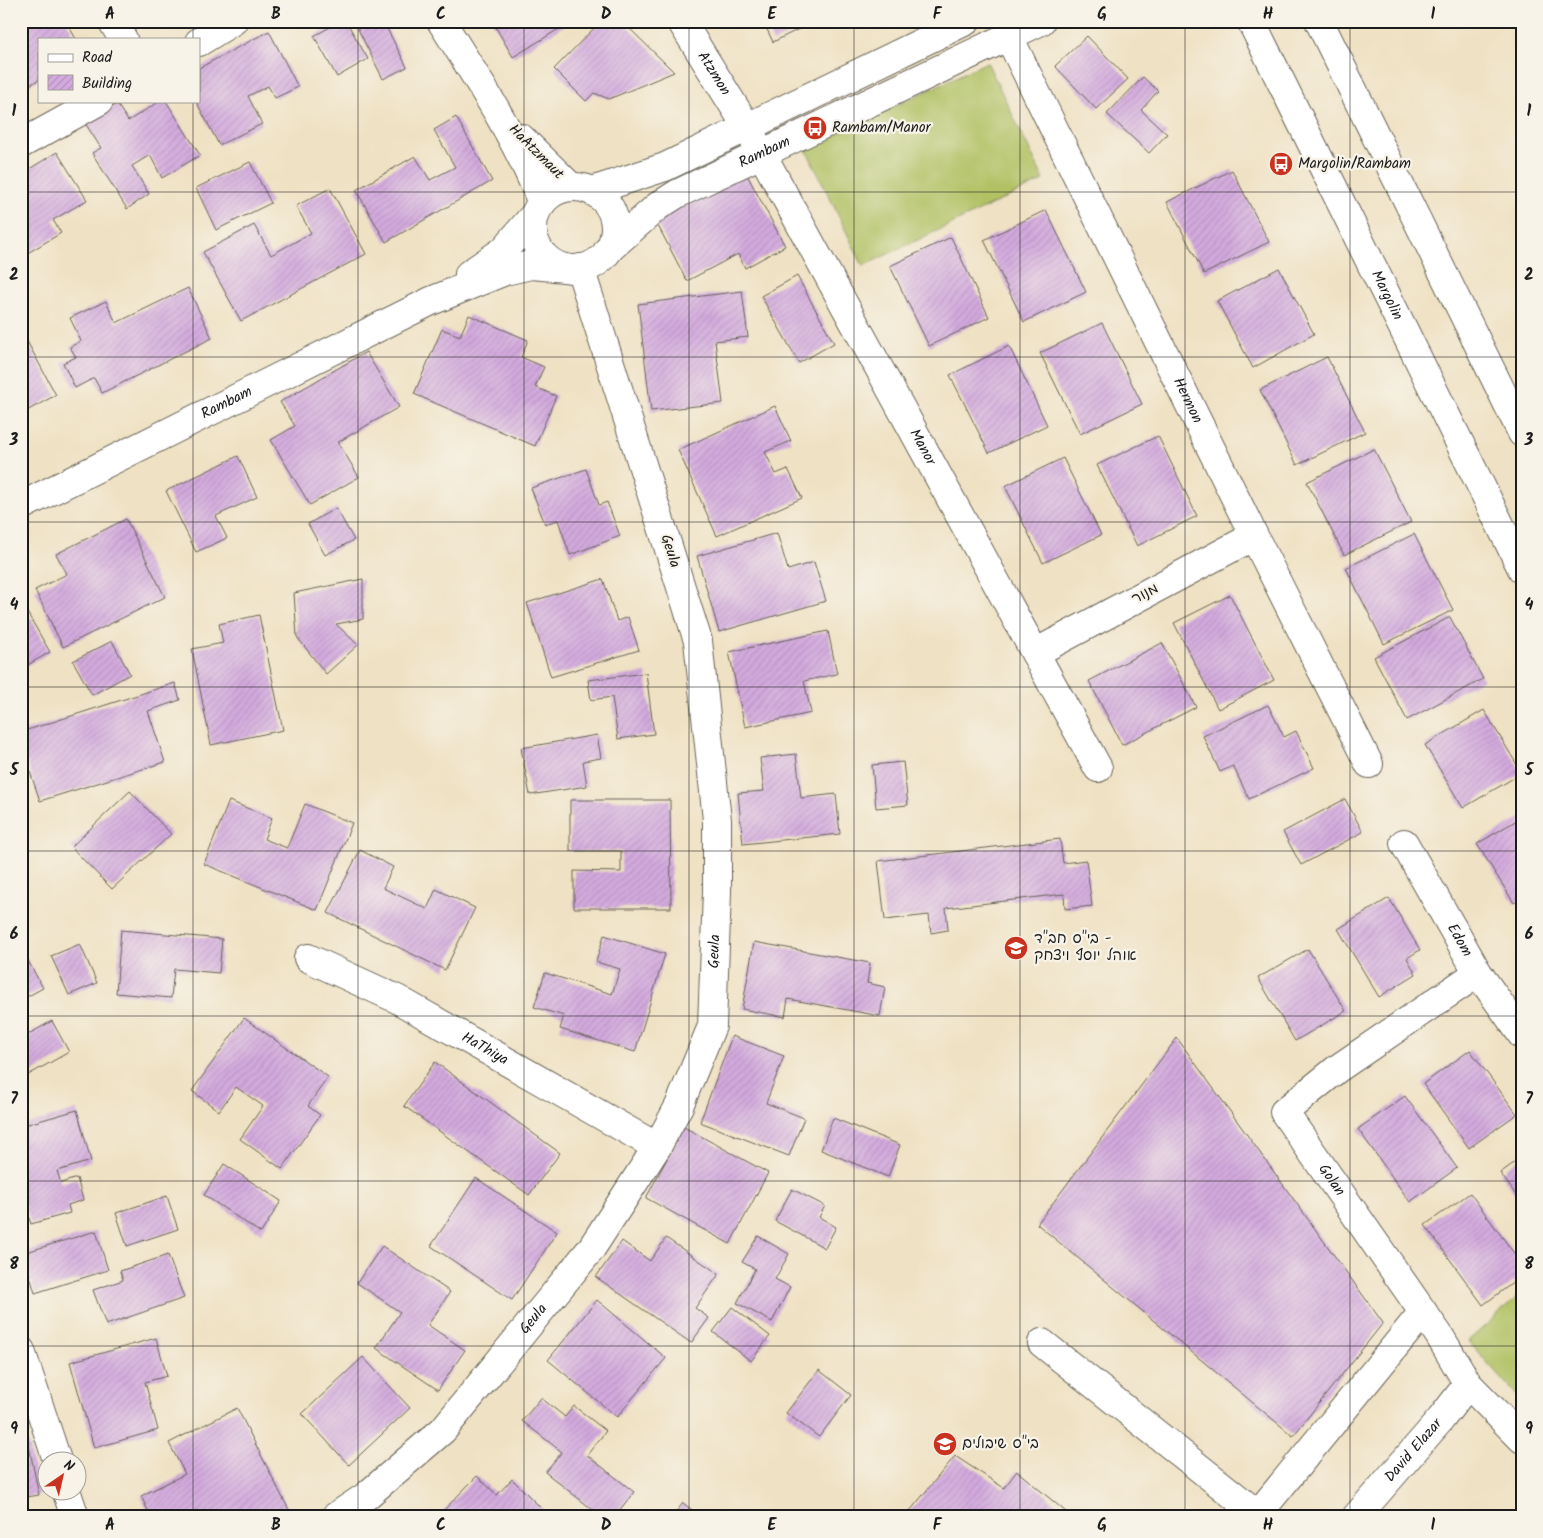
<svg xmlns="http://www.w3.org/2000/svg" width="1543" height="1538" viewBox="0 0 1543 1538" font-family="Kalam,'Playpen Sans Hebrew',sans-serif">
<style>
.grass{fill:#b1c163;stroke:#666e40}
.building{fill:url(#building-hatch)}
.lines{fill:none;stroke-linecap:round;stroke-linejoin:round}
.minor-casing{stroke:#666156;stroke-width:30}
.major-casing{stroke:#666156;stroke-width:30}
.minor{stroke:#fff;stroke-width:28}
.major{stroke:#fff;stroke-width:28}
.grid{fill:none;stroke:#1c1c1c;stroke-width:1;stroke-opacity:0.55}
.labels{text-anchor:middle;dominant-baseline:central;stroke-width:4.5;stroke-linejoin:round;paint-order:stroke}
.street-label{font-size:15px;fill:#1c1c1c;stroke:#f7f3e8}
.poi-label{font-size:15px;fill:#1c1c1c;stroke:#f7f3e8;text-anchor:start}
.neatline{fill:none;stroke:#1c1c1c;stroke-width:2}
.grid-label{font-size:16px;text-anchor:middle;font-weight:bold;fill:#1c1c1c}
</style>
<defs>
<pattern id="building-hatch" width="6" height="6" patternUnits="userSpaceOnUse" patternTransform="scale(1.25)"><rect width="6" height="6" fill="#d3aade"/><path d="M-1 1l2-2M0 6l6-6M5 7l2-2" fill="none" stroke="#b592be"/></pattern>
</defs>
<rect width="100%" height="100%" fill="#f7f3e8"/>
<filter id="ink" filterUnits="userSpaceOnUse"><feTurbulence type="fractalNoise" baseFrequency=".02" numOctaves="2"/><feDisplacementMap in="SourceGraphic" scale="10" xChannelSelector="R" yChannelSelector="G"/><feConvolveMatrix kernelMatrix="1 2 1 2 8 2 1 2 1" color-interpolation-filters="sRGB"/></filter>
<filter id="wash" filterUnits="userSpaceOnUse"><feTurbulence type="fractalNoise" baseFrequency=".0096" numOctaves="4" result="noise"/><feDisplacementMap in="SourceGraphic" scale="20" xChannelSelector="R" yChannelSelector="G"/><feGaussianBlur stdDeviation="1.12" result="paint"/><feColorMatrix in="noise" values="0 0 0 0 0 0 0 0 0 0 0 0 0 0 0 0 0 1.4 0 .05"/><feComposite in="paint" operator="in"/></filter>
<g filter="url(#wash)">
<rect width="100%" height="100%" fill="#efe1c3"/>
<path class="grass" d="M 987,62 L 1044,180 L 863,266 L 806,149 Z
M 1522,1293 L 1522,1401 L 1468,1341 Z"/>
<g id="blocks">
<path class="building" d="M 21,21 L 66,21 L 76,39 L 39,39 L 39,80 L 25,87 L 21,80 Z
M 341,21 L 346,21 L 368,59 L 337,77 L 314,36 Z
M 354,21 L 383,21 L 407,67 L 383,79 Z
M 492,21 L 572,21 L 513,57 Z
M 601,21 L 622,21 L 674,72 L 609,99 L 594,93 L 586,101 L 554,69 Z
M 763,21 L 815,21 L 773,42 Z
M 269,31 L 298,87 L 275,98 L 268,86 L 248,96 L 262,124 L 219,145 L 196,101 L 199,101 L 199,68 Z
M 1087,36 L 1128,79 L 1096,109 L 1055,66 Z
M 1143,77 L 1158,91 L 1141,110 L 1167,134 L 1149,153 L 1107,114 Z
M 160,101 L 166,101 L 200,155 L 162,178 L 150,155 L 132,166 L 149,194 L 127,209 L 92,153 L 101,148 L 85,123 L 117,104 L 128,121 Z
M 456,117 L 492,181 L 386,242 L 356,190 L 415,156 L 430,180 L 455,167 L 434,130 Z
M 57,152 L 87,200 L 53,220 L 61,233 L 21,257 L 21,174 Z
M 250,162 L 271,203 L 216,230 L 196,188 Z
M 1232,170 L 1269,242 L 1204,274 L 1167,202 Z
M 746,173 L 785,246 L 745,268 L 738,254 L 687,281 L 655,220 Z
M 330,188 L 366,254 L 241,321 L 203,252 L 254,225 L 271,255 L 311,233 L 296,206 Z
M 1046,210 L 1086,292 L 1024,322 L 984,240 Z
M 951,237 L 989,317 L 929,346 L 890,266 Z
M 1279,268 L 1314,334 L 1253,368 L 1217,301 Z
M 797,276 L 834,343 L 799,363 L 761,296 Z
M 188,288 L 212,338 L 102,393 L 94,378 L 75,388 L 63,363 L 76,357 L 70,347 L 81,341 L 70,318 L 106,301 L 116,323 Z
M 742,291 L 748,337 L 715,341 L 723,403 L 651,411 L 638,304 Z
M 469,315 L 528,340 L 521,357 L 544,367 L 535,387 L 556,396 L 535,446 L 414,394 L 442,329 L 460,336 Z
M 1102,323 L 1142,404 L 1080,434 L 1040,353 Z
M 21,330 L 56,395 L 21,414 Z
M 1009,346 L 1047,425 L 989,453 L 950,375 Z
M 366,352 L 399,407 L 338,442 L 359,477 L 310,505 L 271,440 L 295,426 L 280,402 Z
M 1327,357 L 1365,432 L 1297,465 L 1260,390 Z
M 775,406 L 791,441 L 765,452 L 776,474 L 788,469 L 802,498 L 717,536 L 678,450 Z
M 1158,436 L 1197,516 L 1137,546 L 1097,465 Z
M 1374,449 L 1411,522 L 1344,555 L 1307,482 Z
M 238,456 L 257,497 L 216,516 L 227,538 L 196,552 L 166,491 Z
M 1063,458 L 1101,535 L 1043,563 L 1005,486 Z
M 586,469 L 599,505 L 607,502 L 620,536 L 570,555 L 558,520 L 545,524 L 531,488 Z
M 336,508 L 354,540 L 325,555 L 308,524 Z
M 126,519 L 165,597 L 63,647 L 35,590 L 67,574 L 56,554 Z
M 777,533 L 788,570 L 814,562 L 826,601 L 719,632 L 697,556 Z
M 1414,534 L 1453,610 L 1384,644 L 1346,568 Z
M 363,579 L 363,619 L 336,624 L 358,645 L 326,674 L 297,637 L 294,593 Z
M 603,579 L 617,621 L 628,617 L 639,650 L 551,677 L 527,603 Z
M 1230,595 L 1274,680 L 1218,709 L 1174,623 Z
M 21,602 L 50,652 L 21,669 Z
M 259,615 L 283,730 L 211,745 L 192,649 L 223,643 L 219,624 Z
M 1450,617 L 1483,679 L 1407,720 L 1374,657 Z
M 828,631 L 837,674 L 804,681 L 811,713 L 745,727 L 729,652 Z
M 112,641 L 130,674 L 92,695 L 73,661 Z
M 1162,643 L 1196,707 L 1122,745 L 1089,681 Z
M 646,673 L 654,734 L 618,739 L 612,697 L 591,700 L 588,680 Z
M 175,683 L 180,700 L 148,711 L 165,762 L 40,801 L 21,745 L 21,732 Z
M 1268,705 L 1284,737 L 1296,731 L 1314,768 L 1249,799 L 1233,766 L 1220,772 L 1203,736 Z
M 1484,710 L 1522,773 L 1463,808 L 1425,745 Z
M 597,735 L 601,758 L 583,761 L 587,786 L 530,795 L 521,748 Z
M 796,754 L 801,798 L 836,794 L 840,834 L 743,844 L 738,793 L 764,791 L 760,758 Z
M 903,762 L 908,805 L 876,808 L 872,765 Z
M 130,791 L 171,834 L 112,889 L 71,847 Z
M 1345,799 L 1363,832 L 1301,865 L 1283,832 Z
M 570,800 L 670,800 L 671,908 L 574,908 L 574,871 L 621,872 L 621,851 L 570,851 Z
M 229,801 L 272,818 L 264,839 L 287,848 L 305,804 L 352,823 L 317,910 L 204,864 Z
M 1522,817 L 1522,899 L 1514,903 L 1477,844 Z
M 1060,839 L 1063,863 L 1086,860 L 1092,906 L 1065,909 L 1064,894 L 946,908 L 948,930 L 931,933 L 929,915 L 885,920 L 878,861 Z
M 360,850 L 393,867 L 383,888 L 427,909 L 436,889 L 475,908 L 445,970 L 328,913 Z
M 1389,898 L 1420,950 L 1407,958 L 1416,974 L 1379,997 L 1338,929 Z
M 121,930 L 222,939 L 219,973 L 174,969 L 171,998 L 116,993 Z
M 604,935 L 665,954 L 635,1052 L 560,1029 L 564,1016 L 534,1007 L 545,973 L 612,994 L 620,969 L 596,962 Z
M 754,942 L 870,963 L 867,983 L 885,987 L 880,1016 L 788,999 L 785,1017 L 742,1009 Z
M 80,944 L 97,983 L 69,995 L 51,956 Z
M 21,948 L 43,988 L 21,1000 Z
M 1308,949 L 1346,1011 L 1295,1041 L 1258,978 Z
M 244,1018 L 328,1077 L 308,1106 L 320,1115 L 282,1169 L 240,1139 L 263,1106 L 236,1087 L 219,1111 L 192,1091 Z
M 52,1021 L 69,1052 L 21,1079 L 21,1025 L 27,1035 Z
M 732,1036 L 784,1056 L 766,1103 L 804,1118 L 789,1156 L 700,1122 Z
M 1177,1038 L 1383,1323 L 1293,1436 L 1037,1224 Z
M 1470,1050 L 1517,1114 L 1469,1148 L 1423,1084 Z
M 435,1062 L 560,1153 L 529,1195 L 404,1106 Z
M 1405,1096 L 1457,1168 L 1410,1202 L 1358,1129 Z
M 77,1110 L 91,1161 L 57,1171 L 61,1183 L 77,1178 L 83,1200 L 68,1205 L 70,1213 L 31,1224 L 21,1193 L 21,1126 Z
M 833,1118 L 900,1145 L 888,1177 L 821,1150 Z
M 684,1127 L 768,1173 L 730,1244 L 646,1198 Z
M 1522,1157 L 1522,1203 L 1500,1173 Z
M 224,1164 L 281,1201 L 261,1233 L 204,1195 Z
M 476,1178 L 557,1232 L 512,1300 L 431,1246 Z
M 792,1189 L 825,1206 L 819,1217 L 836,1227 L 825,1248 L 775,1221 Z
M 1470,1193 L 1522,1264 L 1522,1276 L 1483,1305 L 1425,1225 Z
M 167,1196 L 178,1229 L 127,1246 L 116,1213 Z
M 96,1231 L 108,1270 L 35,1293 L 23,1253 Z
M 758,1236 L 789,1254 L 775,1279 L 790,1287 L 772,1322 L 737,1303 L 755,1269 L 742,1262 Z
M 666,1238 L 719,1274 L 695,1308 L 709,1318 L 691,1343 L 596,1277 L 622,1241 L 650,1261 Z
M 382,1246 L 450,1292 L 428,1325 L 465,1350 L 438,1390 L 376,1348 L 400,1312 L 357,1283 Z
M 168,1255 L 184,1298 L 106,1325 L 93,1290 L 123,1280 L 120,1271 Z
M 597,1300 L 666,1358 L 617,1417 L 548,1360 Z
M 732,1307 L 770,1336 L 751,1361 L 713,1332 Z
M 156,1338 L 167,1376 L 145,1382 L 158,1430 L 94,1448 L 70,1362 Z
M 363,1357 L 410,1408 L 349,1465 L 302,1414 Z
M 819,1370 L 851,1395 L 819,1437 L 786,1413 Z
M 541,1398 L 565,1417 L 574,1406 L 606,1431 L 587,1455 L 634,1492 L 614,1517 L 602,1517 L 545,1472 L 562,1452 L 522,1421 Z
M 237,1408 L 290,1512 L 281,1517 L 151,1517 L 141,1496 L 185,1474 L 169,1443 Z
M 27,1436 L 39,1495 L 21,1498 L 21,1438 Z
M 955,1456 L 1004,1488 L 1017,1471 L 1072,1517 L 905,1517 Z
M 477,1476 L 497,1495 L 512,1479 L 550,1517 L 437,1517 Z
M 683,1503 L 701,1517 L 672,1517 Z"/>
</g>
</g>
<g filter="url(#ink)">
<use href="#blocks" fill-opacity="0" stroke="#666156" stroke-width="1"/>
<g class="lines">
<g class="minor-casing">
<g id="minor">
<path d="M 112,21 L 123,39"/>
<path d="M 441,21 C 478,80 516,137 542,203"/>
<path id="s1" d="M 681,21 L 747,127 L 1098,768"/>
<path id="s2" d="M 1009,37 L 1254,536 L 1369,764"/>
<path d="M 199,42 L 233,21"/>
<path d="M 521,138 L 571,187"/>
<path d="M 21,144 L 99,101"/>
<circle cx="574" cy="228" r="41"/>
<path d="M 592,191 L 665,167 L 966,21"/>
<path id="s3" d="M 608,250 L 658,206 L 677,194 L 1041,21"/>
<path d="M 469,274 L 504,250 L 535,214"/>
<path id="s4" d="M 21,506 L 431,301 L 505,271 L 531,265 L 565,268"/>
<path d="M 1035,653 L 1254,536"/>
<path id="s5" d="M 1404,843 L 1478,973 L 1522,1035"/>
<path id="s6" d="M 308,958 L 397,999 L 657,1147"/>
<path id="s7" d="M 1478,973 L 1337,1069 L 1284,1112 L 1439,1335 L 1468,1384 L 1522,1439"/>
<path d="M 1042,1343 L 1261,1517"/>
<path d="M 21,1351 L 57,1460"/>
<path d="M 66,1490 L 75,1517"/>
<path d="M 1258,1514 L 1423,1312"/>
<path id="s8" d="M 335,1517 L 365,1497 L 443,1430 L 591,1249 L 657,1147 L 679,1106 L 712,1026 L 717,892 L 717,820 L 698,641 L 580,268"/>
<path id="s9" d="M 1356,1517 L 1441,1419 L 1468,1384"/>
</g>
</g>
<g class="major-casing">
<g id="major">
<path id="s10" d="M 1251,21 L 1522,569"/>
<path d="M 1319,21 L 1522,433"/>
</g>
</g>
<use href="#minor" class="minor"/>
<use href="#major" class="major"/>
</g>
</g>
<path class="grid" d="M 193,21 L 193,39M 358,21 L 358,1517M 524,21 L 524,1517M 689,21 L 689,1517M 854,21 L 854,1517M 1020,21 L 1020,1517M 1185,21 L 1185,1517M 1350,21 L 1350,1517M 193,101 L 193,1517M 21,192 L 1522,192M 21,357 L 1522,357M 21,522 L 1522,522M 21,687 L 1522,687M 21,851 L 1522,851M 21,1016 L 1522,1016M 21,1181 L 1522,1181M 21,1346 L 1522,1346"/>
<defs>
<g id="bus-disc" transform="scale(1.25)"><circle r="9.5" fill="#c8321e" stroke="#f7f3e8"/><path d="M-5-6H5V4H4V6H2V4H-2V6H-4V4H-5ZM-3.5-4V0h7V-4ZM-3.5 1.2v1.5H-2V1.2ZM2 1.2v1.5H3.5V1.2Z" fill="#fff"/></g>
<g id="school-disc" transform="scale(1.25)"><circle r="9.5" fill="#c8321e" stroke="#f7f3e8"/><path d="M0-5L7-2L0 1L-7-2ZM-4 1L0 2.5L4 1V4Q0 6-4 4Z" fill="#fff"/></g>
</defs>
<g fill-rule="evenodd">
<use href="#bus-disc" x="815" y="128"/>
<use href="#bus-disc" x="1281" y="164"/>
<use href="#school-disc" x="1016" y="948"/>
<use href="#school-disc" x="945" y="1444"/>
</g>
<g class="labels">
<g class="street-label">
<text stroke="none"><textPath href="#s1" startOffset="62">Atzmon</textPath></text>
<text transform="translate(536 152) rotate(45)">HaAtzmaut</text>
<text stroke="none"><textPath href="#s3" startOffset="186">Rambam</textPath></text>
<text stroke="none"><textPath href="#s10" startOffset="306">Margolin</textPath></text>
<text stroke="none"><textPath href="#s2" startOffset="405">Hermon</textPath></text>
<text stroke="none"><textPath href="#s4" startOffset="230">Rambam</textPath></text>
<text stroke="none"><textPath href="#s1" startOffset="490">Manor</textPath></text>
<text transform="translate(670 551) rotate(72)">Geula</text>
<text transform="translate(1145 594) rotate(-28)">מנור</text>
<text stroke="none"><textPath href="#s5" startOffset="112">Edom</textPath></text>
<text stroke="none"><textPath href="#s8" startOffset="702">Geula</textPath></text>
<text stroke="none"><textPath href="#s6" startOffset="199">HaThiya</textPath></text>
<text stroke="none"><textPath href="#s7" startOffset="322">Golan</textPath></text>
<text stroke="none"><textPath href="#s8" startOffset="282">Geula</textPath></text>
<text stroke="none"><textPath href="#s9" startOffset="88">David Elazar</textPath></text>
</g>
<g class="poi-label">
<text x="832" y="128">Rambam/Manor</text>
<text x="1298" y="164">Margolin/Rambam</text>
<text x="1034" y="939">בי"ס חב"ד -<tspan x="1034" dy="17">אוהל יוסף ויצחק</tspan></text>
<text x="962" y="1444">בי"ס שיבולים</text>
</g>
</g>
<rect width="1543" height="1538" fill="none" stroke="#f7f3e8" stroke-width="55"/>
<rect x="38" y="38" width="162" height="65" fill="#f7f3e8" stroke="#9f9d96"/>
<rect x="48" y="54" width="25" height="8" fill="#ffffff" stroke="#9f9d96"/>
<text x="82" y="62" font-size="15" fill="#1c1c1c">Road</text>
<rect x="48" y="75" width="25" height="15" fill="url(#building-hatch)" stroke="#9f9d96"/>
<text x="82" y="88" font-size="15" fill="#1c1c1c">Building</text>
<g transform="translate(62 1476) rotate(34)"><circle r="24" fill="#f7f3e8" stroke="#9f9d96"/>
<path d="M0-4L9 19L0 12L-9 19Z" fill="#c8321e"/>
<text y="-8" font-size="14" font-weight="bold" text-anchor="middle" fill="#1c1c1c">N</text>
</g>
<rect x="28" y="28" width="1488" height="1482" class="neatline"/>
<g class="grid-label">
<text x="110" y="19">A</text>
<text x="276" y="19">B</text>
<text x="441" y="19">C</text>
<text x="606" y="19">D</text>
<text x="772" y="19">E</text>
<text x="937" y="19">F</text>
<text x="1102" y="19">G</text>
<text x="1268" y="19">H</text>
<text x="1433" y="19">I</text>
<text x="14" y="116">1</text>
<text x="1529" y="116">1</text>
<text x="14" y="280">2</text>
<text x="1529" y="280">2</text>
<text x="14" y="445">3</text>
<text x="1529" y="445">3</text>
<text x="14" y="610">4</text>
<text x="1529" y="610">4</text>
<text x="14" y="775">5</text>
<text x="1529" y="775">5</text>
<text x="14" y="939">6</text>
<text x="1529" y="939">6</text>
<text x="14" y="1104">7</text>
<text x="1529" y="1104">7</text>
<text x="14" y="1269">8</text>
<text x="1529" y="1269">8</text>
<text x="14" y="1434">9</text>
<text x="1529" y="1434">9</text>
<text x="110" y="1530">A</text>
<text x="276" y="1530">B</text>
<text x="441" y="1530">C</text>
<text x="606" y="1530">D</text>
<text x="772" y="1530">E</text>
<text x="937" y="1530">F</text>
<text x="1102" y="1530">G</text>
<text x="1268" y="1530">H</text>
<text x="1433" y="1530">I</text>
</g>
</svg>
